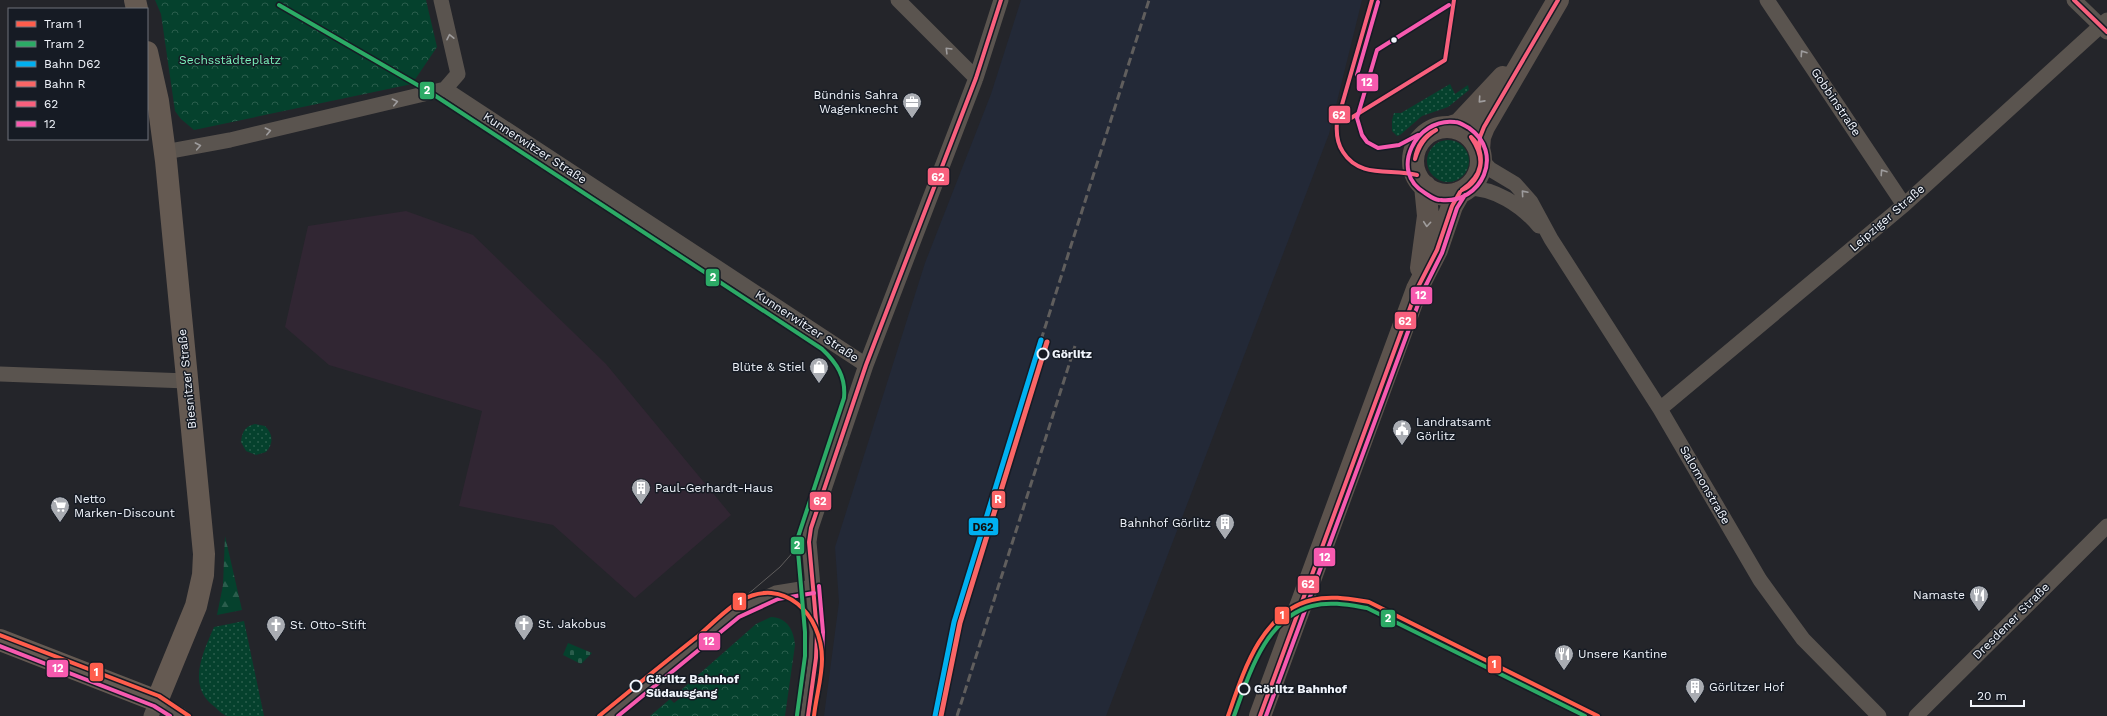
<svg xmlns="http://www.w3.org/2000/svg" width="2107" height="716" viewBox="0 0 2107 716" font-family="'Work Sans',sans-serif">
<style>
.built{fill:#232937}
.education{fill:#312633}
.grass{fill:url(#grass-dots)}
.forest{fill:url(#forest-firs)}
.cemetery{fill:url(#cemetery-stones)}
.park{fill:url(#park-crowns)}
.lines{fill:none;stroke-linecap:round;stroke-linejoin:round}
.street{stroke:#5a544f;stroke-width:15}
.secondary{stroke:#5c534d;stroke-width:22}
.primary{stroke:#655a52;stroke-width:22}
.tram{stroke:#605e5d;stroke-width:1}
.rail{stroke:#605e5d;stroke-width:3;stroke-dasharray:8 4;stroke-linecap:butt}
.bus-1-casing{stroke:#161b24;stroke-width:7}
.bus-2-casing{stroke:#161b24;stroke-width:7}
.bus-1{stroke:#f8607d;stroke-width:4}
.bus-2{stroke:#f75aaf;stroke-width:4}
.rail-1-casing{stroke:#161b24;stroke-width:8}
.rail-2-casing{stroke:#161b24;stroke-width:8}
.rail-1{stroke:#00b0f0;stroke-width:5}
.rail-2{stroke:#fa6666;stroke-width:5}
.tram-1-casing{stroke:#161b24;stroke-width:7}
.tram-2-casing{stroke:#161b24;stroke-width:7}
.tram-1{stroke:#ff5d4c;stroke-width:4}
.tram-2{stroke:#2cab66;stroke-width:4}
.oneway{stroke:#9e9c9d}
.oneway2{stroke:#9f9c9c}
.bus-dot{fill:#f1f5fc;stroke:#161b24;stroke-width:1.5}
.stop-dot{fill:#161b24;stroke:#f1f5fc;stroke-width:2}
.labels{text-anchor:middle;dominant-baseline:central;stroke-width:3;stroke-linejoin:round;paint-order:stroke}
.park-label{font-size:12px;fill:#7af1bb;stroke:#161b24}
.poi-label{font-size:12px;fill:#f1f5fc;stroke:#161b24;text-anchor:start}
.street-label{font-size:12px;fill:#f1f5fc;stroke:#161b24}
.stop-label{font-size:12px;font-weight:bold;fill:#f1f5fc;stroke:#161b24;text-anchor:start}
.line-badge{stroke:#161b24;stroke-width:1.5}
.badge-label{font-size:11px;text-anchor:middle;font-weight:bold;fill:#fff}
.pale-badge-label{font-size:11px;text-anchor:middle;font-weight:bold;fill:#111}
</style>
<defs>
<pattern id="grass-dots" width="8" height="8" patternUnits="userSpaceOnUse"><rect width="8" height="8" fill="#05412d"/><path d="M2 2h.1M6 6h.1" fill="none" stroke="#2a5d4c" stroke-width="1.8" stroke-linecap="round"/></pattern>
<pattern id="forest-firs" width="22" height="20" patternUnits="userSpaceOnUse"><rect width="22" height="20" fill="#05412d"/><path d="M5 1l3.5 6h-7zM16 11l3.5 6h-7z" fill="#2a5d4c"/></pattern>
<pattern id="cemetery-stones" width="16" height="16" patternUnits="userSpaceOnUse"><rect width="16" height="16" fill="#05412d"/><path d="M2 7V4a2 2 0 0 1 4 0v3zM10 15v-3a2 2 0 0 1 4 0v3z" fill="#2a5d4c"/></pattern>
<pattern id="park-crowns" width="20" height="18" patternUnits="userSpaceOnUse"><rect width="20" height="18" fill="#05412d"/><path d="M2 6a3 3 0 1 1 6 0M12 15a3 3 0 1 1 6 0" fill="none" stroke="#2a5d4c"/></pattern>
</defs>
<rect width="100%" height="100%" fill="#24252a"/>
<path class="built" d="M 1021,0 L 1362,0 L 1329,134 L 1106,716 L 824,716 L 839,602 L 835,547 L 925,263 L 991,94 Z"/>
<path class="education" d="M 406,211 L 473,235 L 606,364 L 731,515 L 635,598 L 553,525 L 459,506 L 482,411 L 329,365 L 285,327 L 308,226 Z"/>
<path class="grass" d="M 1450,84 L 1455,94 L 1468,85 L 1469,90 L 1448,107 L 1422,116 L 1400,135 L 1397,136 L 1392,131 L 1392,120 L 1394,113 L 1401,113 Z
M1427 161a21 21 0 1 1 42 0a21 21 0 1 1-42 0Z
M 255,424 L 265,426 C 273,434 274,443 266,452 L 256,455 L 246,451 L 241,442 C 242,432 245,426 255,424 Z
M 244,621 L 264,716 C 253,716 238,716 227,716 C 223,715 218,710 215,707 C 186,686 203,653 214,627 Z"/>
<path class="forest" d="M 225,536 L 242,610 L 217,615 L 223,585 Z"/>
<path class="cemetery" d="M 568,643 L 592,653 L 581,664 L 563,655 Z"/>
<path class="park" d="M 155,0 L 426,0 L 437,47 L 412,84 L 194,130 L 181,119 L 175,111 L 161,14 Z
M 771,617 C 787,617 794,631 795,645 L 785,716 L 650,716 L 670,699 L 674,703 L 684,695 L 680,691 L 756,624 Z"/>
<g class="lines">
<path class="street" d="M 898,0 L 976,78
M 1767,0 L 1904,205
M 2074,0 L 2107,32
M 445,89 L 866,365
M 165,152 L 230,140 L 445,89 L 458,74 L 441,0
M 1481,159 L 1490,169 L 1515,184 L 1531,202 L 1551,239 L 1660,409 L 1760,580 L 1803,639 L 1879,716
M 1467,188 C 1495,188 1521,205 1539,226
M 0,374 L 187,381
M 1660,409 L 1904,205 L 2107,20
M 151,716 L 157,701 L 182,716
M 608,716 L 736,612 L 776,593 L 813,587
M 808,716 L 816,658 L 817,632 L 809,542 L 811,528 L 866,365 L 976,78 L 1001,0
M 1916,716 L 2107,526"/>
<path class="secondary" d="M 1450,127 L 1459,124 L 1503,77
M1413 161a34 34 0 1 1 68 0a34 34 0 1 1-68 0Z
M 1479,150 L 1480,137 L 1484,127 L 1558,0
M 1421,268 L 1428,216 L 1425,186
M 1260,716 L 1417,289 L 1437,250 L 1452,206 L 1460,192"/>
<path class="primary" d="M 135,0 L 137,9
M 0,640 L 157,701 L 196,606 L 203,575 L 204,554 L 166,161 L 158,101 L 147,52"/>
<path class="tram" d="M 816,501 L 847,444
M 740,601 L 780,567 L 803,541"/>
<path class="rail" d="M 1041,340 L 1149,0
M 957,716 L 1075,346"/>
<g class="bus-1-casing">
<path id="bus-1" d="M 1372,0 L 1337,122 C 1336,133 1337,143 1343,152 C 1360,179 1391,168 1417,175
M 2074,0 L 2107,32
M 1351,118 L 1445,60 L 1454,0
M 1479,150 L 1480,137 L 1484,127 L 1558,0
M 1415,159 C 1417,145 1424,136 1436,130
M 1415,159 C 1419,146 1424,137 1436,130
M 1462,190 C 1483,175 1486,159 1471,137
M 1462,190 C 1482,182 1488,152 1471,137
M 808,716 L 816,658 L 817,632 L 809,542 L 811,528 L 866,365 L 976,78 L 1001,0
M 1260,716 L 1417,289 L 1437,250 L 1452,206 L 1460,192"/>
</g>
<g class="bus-2-casing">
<path id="bus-2" d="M 1357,75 L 1378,2
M 1418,135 L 1399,145 L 1378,148 L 1367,142 L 1362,135 L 1357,118 L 1377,50 L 1449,5
M 1439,200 C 1433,199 1430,196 1425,193 C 1388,172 1416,117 1455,122 C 1460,122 1465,126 1469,128 C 1505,153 1482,204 1441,200
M 0,646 L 154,706 L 170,716
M 618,716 L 739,617 L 778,599 L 814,593
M 814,716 L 822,659 L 823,632 L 819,586
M 1266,716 L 1423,291 L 1442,253 L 1457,208 L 1465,195"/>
</g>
<use href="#bus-1" class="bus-1"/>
<use href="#bus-2" class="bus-2"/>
<g class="rail-1-casing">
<path id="rail-1" d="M 935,716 L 954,622 L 1041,340"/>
</g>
<g class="rail-2-casing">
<path id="rail-2" d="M 941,716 L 960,623 L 1047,342"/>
</g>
<use href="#rail-1" class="rail-1"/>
<use href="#rail-2" class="rail-2"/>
<g class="tram-1-casing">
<path id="tram-1" d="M 0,635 L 159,696 L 189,716
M 599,716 C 632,689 665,662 698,636 C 711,625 725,610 740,601 C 784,575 822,615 822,659 C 822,678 816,697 814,716
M 1228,716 C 1243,673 1261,612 1312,600 C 1331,595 1350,599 1369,602 L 1598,716"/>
</g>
<g class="tram-2-casing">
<path id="tram-2" d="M 279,5 L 428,91 L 822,349 C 837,363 846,377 844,398 L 797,540 L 805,632 L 805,656 L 797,715
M 1234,716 C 1249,675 1265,618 1312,606 C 1330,601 1349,605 1367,608 L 1585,716"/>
</g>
<use href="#tram-1" class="tram-1"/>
<use href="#tram-2" class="tram-2"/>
</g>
<defs><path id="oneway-chevron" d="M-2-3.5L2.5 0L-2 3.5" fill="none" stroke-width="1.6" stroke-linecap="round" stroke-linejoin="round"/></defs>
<g class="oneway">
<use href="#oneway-chevron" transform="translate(450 37) rotate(-102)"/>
<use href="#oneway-chevron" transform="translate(948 50) rotate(-135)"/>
<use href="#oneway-chevron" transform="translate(1803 53) rotate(-124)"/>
<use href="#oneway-chevron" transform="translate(395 102) rotate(-13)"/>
<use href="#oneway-chevron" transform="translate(268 131) rotate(-13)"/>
<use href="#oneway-chevron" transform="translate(198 146) rotate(-11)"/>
<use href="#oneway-chevron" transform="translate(1883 172) rotate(-124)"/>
<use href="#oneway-chevron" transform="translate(1524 193) rotate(-131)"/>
</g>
<g class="oneway2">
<use href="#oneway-chevron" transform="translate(1481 100) rotate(132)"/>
<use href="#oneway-chevron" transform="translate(1427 224) rotate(95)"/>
</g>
<defs>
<g id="office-pin" transform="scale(1)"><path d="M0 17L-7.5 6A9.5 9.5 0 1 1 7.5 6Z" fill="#a9acb2" stroke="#161b24"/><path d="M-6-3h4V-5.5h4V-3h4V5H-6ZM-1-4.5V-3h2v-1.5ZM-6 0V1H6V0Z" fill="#fff"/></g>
<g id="shop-pin" transform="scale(1)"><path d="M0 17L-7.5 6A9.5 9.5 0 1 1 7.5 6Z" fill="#a9acb2" stroke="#161b24"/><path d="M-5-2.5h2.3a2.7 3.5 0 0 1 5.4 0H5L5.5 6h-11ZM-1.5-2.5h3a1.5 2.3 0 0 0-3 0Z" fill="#fff"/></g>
<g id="civic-pin" transform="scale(1)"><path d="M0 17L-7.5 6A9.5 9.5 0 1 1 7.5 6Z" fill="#a9acb2" stroke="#161b24"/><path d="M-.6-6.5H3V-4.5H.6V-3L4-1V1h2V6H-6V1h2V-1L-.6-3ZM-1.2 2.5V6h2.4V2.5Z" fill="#fff"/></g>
<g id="building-pin" transform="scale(1)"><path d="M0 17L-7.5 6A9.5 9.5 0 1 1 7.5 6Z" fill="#a9acb2" stroke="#161b24"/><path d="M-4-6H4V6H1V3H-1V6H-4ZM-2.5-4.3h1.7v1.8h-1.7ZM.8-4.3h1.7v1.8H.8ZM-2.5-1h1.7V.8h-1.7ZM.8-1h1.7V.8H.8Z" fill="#fff"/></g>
<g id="supermarket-pin" transform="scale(1)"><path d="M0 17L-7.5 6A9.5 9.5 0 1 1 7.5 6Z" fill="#a9acb2" stroke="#161b24"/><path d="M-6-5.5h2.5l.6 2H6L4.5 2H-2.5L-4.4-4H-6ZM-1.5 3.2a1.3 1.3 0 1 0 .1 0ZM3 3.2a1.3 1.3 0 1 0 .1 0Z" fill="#fff"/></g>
<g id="restaurant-pin" transform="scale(1)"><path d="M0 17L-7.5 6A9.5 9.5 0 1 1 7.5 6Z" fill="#a9acb2" stroke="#161b24"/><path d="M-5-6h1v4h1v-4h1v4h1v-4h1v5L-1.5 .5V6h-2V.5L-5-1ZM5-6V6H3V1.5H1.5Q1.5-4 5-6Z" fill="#fff"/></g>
<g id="church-pin" transform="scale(1)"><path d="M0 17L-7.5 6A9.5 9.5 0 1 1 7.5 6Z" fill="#a9acb2" stroke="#161b24"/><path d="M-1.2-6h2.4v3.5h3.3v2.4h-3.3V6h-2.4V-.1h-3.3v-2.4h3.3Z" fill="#fff"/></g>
</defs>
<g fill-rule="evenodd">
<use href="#office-pin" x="912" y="102"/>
<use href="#shop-pin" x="819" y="367"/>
<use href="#civic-pin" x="1402" y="429"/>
<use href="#building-pin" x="641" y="488"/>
<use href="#supermarket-pin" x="60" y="506"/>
<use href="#building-pin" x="1225" y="523"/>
<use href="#restaurant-pin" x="1979" y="595"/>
<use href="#church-pin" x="524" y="624"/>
<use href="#church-pin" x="276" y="625"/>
<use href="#restaurant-pin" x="1564" y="654"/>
<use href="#building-pin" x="1695" y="687"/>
</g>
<circle class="bus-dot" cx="1394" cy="40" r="3.5"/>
<g class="stop-dot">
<circle cx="1043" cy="354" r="5.5"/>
<circle cx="636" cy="686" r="5.5"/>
<circle cx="1244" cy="689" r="5.5"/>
</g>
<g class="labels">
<g class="park-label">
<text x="230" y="60">Sechsstädteplatz</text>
</g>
<g class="poi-label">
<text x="898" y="95" text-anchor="end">Bündnis Sahra<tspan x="898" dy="14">Wagenknecht</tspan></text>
<text x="805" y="367" text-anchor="end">Blüte &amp; Stiel</text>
<text x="1416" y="422">Landratsamt<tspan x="1416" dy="14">Görlitz</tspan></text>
<text x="655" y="488">Paul-Gerhardt-Haus</text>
<text x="74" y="499">Netto<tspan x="74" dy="14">Marken-Discount</tspan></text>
<text x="1211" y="523" text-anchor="end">Bahnhof Görlitz</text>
<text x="1965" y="595" text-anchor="end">Namaste</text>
<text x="538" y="624">St. Jakobus</text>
<text x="290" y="625">St. Otto-Stift</text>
<text x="1578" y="654">Unsere Kantine</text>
<text x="1709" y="687">Görlitzer Hof</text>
</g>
<g class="street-label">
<text transform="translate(1836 102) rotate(56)">Gobbinstraße</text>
<text transform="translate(535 148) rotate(33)">Kunnerwitzer Straße</text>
<text transform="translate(1887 218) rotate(-41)">Leipziger Straße</text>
<text transform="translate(807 326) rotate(33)">Kunnerwitzer Straße</text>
<text transform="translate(187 379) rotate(-96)">Biesnitzer Straße</text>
<text transform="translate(1705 485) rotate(60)">Salomonstraße</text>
<text transform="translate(2011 621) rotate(-45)">Dresdener Straße</text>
</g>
<g class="stop-label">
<text x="1052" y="354">Görlitz</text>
<text x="646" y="679">Görlitz Bahnhof<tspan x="646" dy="14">Südausgang</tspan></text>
<text x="1254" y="689">Görlitz Bahnhof</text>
</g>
</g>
<g class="line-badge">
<rect x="1356" y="73" width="23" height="19" rx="4" fill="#f75aaf"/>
<rect x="419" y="81" width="16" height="19" rx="4" fill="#2cab66"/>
<rect x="1328" y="105" width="23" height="19" rx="4" fill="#f8607d"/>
<rect x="927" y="167" width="23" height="19" rx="4" fill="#f8607d"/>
<rect x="705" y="268" width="15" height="19" rx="4" fill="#2cab66"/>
<rect x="1410" y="286" width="23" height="19" rx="4" fill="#f75aaf"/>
<rect x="1394" y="311" width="23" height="19" rx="4" fill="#f8607d"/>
<rect x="991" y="490" width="15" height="19" rx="4" fill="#fa6666"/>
<rect x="809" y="491" width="23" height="20" rx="4" fill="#f8607d"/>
<rect x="968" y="517" width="31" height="19" rx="4" fill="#00b0f0"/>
<rect x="790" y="536" width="15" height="19" rx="4" fill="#2cab66"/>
<rect x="1313" y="547" width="23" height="20" rx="4" fill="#f75aaf"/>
<rect x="1297" y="575" width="23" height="19" rx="4" fill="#f8607d"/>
<rect x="732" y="592" width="15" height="19" rx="4" fill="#ff5d4c"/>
<rect x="1274" y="606" width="16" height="19" rx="4" fill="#ff5d4c"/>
<rect x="1380" y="609" width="16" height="19" rx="4" fill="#2cab66"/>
<rect x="698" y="632" width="23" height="19" rx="4" fill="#f75aaf"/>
<rect x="1487" y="655" width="15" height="19" rx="4" fill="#ff5d4c"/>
<rect x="46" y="659" width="23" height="19" rx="4" fill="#f75aaf"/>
<rect x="89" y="662" width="15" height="20" rx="4" fill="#ff5d4c"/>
</g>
<g class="badge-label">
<text x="1367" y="86">12</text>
<text x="427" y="94">2</text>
<text x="1339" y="119">62</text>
<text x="938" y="181">62</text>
<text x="713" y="281">2</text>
<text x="1421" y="299">12</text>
<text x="1405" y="325">62</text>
<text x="998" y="503">R</text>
<text x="820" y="505">62</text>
<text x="797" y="549">2</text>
<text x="1325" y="561">12</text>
<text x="1308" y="588">62</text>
<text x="740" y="605">1</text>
<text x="1282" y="619">1</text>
<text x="1388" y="622">2</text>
<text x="709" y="645">12</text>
<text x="1494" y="668">1</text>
<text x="58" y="672">12</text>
<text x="96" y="676">1</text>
</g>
<g class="pale-badge-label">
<text x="983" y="531">D62</text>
</g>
<rect x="8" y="8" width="140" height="132" fill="#161b24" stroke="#6e727a"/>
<rect x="16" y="21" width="20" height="6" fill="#ff5d4c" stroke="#6e727a"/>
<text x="44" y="28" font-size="12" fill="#f1f5fc">Tram 1</text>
<rect x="16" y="41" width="20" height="6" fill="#2cab66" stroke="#6e727a"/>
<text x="44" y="48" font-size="12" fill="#f1f5fc">Tram 2</text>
<rect x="16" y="61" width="20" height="6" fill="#00b0f0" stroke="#6e727a"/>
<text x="44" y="68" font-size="12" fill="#f1f5fc">Bahn D62</text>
<rect x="16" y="81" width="20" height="6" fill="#fa6666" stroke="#6e727a"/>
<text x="44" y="88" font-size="12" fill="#f1f5fc">Bahn R</text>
<rect x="16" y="101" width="20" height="6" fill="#f8607d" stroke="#6e727a"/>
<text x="44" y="108" font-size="12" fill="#f1f5fc">62</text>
<rect x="16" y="121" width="20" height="6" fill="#f75aaf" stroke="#6e727a"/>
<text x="44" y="128" font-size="12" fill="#f1f5fc">12</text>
<path d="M1971 700v6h53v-6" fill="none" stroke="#f1f5fc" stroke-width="2"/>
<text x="1977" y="700" font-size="12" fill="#f1f5fc" stroke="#161b24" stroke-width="3" paint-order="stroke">20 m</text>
</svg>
